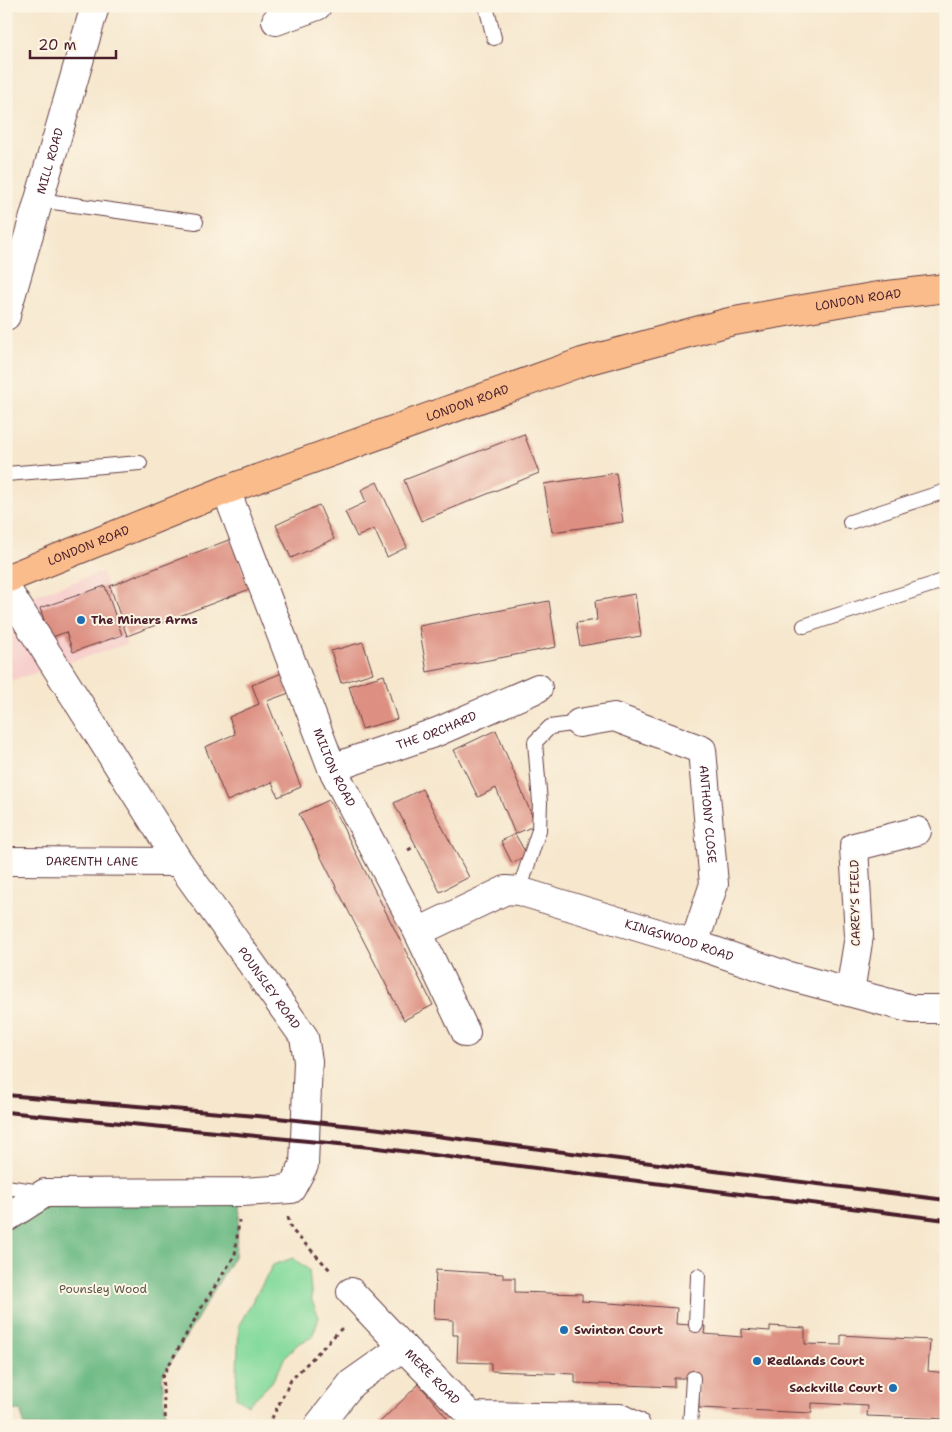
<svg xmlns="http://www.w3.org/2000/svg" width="952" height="1432" viewBox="0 0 952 1432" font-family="'Shantell Sans',sans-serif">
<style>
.built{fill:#f7d0cd}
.green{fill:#85da9d;stroke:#687c64}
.forest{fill:#6cba84;stroke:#5b6c58}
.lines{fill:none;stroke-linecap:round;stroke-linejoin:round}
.stream{stroke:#69b4e2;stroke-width:9}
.building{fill:#dd9082}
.lane-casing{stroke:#643d43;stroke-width:16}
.street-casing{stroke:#643d43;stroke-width:30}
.primary-casing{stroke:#643d43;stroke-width:30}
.path{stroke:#643d43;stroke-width:3;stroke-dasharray:4 4;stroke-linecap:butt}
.lane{stroke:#fff;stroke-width:14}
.street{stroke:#fff;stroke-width:28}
.primary{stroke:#fabc8b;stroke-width:28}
.rail{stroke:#4a1f2b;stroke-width:4}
.poi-dot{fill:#1f6fb2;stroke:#fcf5e5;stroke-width:2}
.labels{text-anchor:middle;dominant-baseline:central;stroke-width:4;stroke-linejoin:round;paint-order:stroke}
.street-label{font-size:12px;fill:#4a1f2b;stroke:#fcf5e5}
.poi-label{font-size:12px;font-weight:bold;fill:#4a1f2b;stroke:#fcf5e5;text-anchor:start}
.park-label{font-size:12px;fill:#5c574d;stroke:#fcf5e5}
</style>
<rect width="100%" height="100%" fill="#fcf5e5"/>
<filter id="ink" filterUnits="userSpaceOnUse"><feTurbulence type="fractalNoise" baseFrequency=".02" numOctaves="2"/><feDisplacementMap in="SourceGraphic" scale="10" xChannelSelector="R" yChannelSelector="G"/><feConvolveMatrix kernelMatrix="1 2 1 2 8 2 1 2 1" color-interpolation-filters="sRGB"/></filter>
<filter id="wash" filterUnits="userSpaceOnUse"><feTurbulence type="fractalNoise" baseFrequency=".0096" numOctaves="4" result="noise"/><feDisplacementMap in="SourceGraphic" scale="20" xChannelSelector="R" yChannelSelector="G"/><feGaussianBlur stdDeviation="1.12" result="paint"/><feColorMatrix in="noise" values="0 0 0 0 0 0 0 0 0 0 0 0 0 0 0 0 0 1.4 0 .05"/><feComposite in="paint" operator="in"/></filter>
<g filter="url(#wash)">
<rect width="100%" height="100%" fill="#f6e7cd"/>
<path class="built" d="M 102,572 L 127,644 L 6,682 L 6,605 Z"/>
<path class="green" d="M 293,1258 L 309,1270 L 312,1301 L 319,1317 L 312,1337 L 298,1344 L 284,1358 L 280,1368 L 271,1383 L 248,1405 L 236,1397 L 239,1325 L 273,1265 Z"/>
<path class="forest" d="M 242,1192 L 235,1255 L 162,1377 L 167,1426 L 25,1426 L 20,1410 L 6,1411 L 6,1218 L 45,1193 Z"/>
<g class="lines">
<path class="stream" d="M 6,84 L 6,86"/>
</g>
<g id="blocks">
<path class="building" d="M 524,434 L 539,473 L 421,521 L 404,480 Z
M 616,473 L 623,522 L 552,532 L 544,484 Z
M 377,482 L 407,547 L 387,557 L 374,529 L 357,537 L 345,512 L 366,502 L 361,490 Z
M 319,505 L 334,539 L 291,558 L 276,525 Z
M 231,539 L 250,589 L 127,636 L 110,586 Z
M 105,586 L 122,635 L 73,652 L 66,632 L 50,638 L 40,608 Z
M 635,594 L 641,636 L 580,646 L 576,623 L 597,620 L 595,601 Z
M 549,601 L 556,647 L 427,672 L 419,626 Z
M 363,642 L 373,673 L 341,683 L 331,651 Z
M 282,673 L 289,693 L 267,701 L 301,787 L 278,797 L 272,782 L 227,801 L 205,747 L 235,734 L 229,717 L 259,704 L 252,685 Z
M 384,675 L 397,719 L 362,729 L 349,686 Z
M 496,730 L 536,825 L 515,834 L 496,788 L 478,797 L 454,750 Z
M 422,789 L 469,877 L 440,892 L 394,803 Z
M 329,800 L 433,1005 L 404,1020 L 299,814 Z
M 515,834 L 527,855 L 512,863 L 501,841 Z
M 436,1270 L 503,1274 L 503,1278 L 515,1278 L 515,1292 L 582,1294 L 582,1301 L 677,1308 L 676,1324 L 705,1326 L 704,1334 L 742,1337 L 742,1329 L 770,1331 L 770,1326 L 805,1328 L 805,1344 L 841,1345 L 841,1335 L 930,1340 L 928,1371 L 946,1373 L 946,1419 L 867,1416 L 868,1406 L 812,1403 L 812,1413 L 699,1408 L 699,1378 L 674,1378 L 674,1387 L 575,1383 L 575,1374 L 491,1371 L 491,1363 L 457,1362 L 458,1335 L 453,1335 L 453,1320 L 434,1319 Z
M 419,1384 L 448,1419 L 441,1426 L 376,1426 Z"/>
</g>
</g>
<g filter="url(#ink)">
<use href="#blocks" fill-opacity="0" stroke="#643d43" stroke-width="1"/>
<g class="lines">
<g class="lane-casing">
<path id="lane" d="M 486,6 L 494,38
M 39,200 L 196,222
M 6,474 L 140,463
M 850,522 L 946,491
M 804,626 L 946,580
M 519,891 L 539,830 L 540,803 L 535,742 L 550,727 L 579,723
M 6,1187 L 42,1192
M 696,1325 L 698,1276
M 690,1426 L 693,1378"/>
</g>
<g class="street-casing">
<g id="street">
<path d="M 276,21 L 317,6"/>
<path id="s1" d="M 6,316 L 7,310 L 95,6"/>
<path id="s2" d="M 226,490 L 332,768 L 418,932 L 466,1033"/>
<path id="s3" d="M 6,588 L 179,862 L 304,1037 L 308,1061 L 304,1165 L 291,1189 L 242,1192 L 45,1193 L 6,1218"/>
<path id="s4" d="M 579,723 L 614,717 L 702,750 L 714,884 L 694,944"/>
<path id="s5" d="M 332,768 L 437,732 L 538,688"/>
<path id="s6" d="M 6,861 L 179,862"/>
<path id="s7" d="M 418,932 L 506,890 L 519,891 L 694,944 L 785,975 L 912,1009 L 946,1009"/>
<path d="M 850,992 L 859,936 L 854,847 L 917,831"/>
<path d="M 351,1292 L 403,1347"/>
<path id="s8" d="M 318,1426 L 352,1383 L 403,1347 L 471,1416 L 620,1418 L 636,1426"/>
</g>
</g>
<g class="primary-casing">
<g id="primary">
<path id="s9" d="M 6,579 L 226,490 L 582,362 L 729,322 L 872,297 L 946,288"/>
</g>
</g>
<path class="path" d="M 408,850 L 416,846
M 288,1217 L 291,1229 L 331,1271
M 166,1426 L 162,1377 L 203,1305 L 235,1255 L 239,1220
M 268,1426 L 291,1380 L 344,1326"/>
<use href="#lane" class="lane"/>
<use href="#street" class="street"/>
<use href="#primary" class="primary"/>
<path class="rail" d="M 6,1095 L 268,1117 L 372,1128 L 946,1200
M 6,1112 L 370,1147 L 946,1220"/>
</g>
</g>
<g class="poi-dot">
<circle cx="81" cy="620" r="5"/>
<circle cx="564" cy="1330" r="5"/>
<circle cx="757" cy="1361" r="5"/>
<circle cx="893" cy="1388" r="5"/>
</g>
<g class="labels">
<g class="street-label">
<text stroke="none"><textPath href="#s1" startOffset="161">MILL ROAD</textPath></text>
<text stroke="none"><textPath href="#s9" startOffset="899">LONDON ROAD</textPath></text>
<text stroke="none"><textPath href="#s9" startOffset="494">LONDON ROAD</textPath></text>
<text stroke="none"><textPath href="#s9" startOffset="89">LONDON ROAD</textPath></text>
<text stroke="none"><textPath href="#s5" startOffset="111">THE ORCHARD</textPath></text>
<text stroke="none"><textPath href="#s2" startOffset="298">MILTON ROAD</textPath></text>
<text stroke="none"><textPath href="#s4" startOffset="194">ANTHONY CLOSE</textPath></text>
<text stroke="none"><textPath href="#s6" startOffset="86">DARENTH LANE</textPath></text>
<text transform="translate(855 903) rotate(-91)">CAREY'S FIELD</text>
<text stroke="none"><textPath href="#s7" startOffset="278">KINGSWOOD ROAD</textPath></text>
<text stroke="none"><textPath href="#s3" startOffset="479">POUNSLEY ROAD</textPath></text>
<text stroke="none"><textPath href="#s8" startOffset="159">MERE ROAD</textPath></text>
</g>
<g class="poi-label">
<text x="91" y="620">The Miners Arms</text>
<text x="574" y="1330">Swinton Court</text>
<text x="767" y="1361">Redlands Court</text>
<text x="883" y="1388" text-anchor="end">Sackville Court</text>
</g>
<g class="park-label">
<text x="103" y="1289">Pounsley Wood</text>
</g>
</g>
<rect width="952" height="1432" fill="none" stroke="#fcf5e5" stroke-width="25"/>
<path d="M30 50v8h86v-8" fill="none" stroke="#4a1f2b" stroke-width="2.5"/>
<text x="38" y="50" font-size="15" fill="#4a1f2b" stroke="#fcf5e5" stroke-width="4" paint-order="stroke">20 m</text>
</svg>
